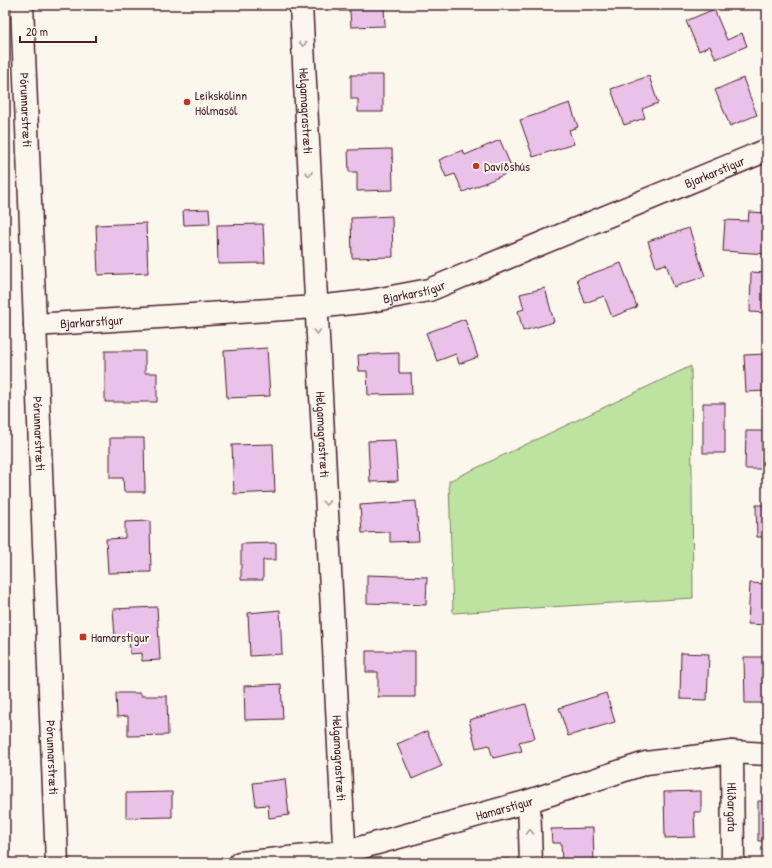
<svg xmlns="http://www.w3.org/2000/svg" width="772" height="868" viewBox="0 0 772 868" font-family="'Patrick Hand',sans-serif">
<style>
.green{fill:#bce39f;stroke:#838165}
.building{fill:#e9c1e9;stroke:#4a1f2b}
.lines{fill:none;stroke-linecap:round;stroke-linejoin:round}
.minor-casing{stroke:#4a1f2b;stroke-width:25}
.tertiary-casing{stroke:#4a1f2b;stroke-width:25}
.minor{stroke:#fbf7ec;stroke-width:22}
.tertiary{stroke:#fbf7ec;stroke-width:22}
.oneway{stroke:#ab9695}
.poi-dot{fill:#c8321e;stroke:#fbf7ec;stroke-width:1.5}
.labels{text-anchor:middle;dominant-baseline:central;stroke-width:4;stroke-linejoin:round;paint-order:stroke}
.poi-label{font-size:13px;fill:#4a1f2b;stroke:#fbf7ec;text-anchor:start}
.street-label{font-size:13px;fill:#4a1f2b;stroke:#fbf7ec}
</style>
<rect width="100%" height="100%" fill="#fbf7ec"/>
<filter id="ink" filterUnits="userSpaceOnUse"><feTurbulence type="fractalNoise" baseFrequency=".025" numOctaves="2"/><feDisplacementMap in="SourceGraphic" scale="8" xChannelSelector="R" yChannelSelector="G"/><feConvolveMatrix kernelMatrix="1 2 1 2 8 2 1 2 1" color-interpolation-filters="sRGB"/></filter>
<g filter="url(#ink)">
<path class="green" d="M 691,366 L 693,598 L 453,613 L 449,481 Z"/>
<path class="building" d="M 340,5 L 384,5 L 385,26 L 351,27 L 350,11 L 340,11 Z
M 714,9 L 727,40 L 742,33 L 747,46 L 716,59 L 710,46 L 699,51 L 686,21 Z
M 351,75 L 383,75 L 383,112 L 358,112 L 358,99 L 351,99 Z
M 649,76 L 658,103 L 642,109 L 645,118 L 624,125 L 611,89 Z
M 743,78 L 757,115 L 730,126 L 715,90 Z
M 570,103 L 578,127 L 569,130 L 574,144 L 533,157 L 520,120 Z
M 500,140 L 513,171 L 463,192 L 455,174 L 446,177 L 439,160 L 463,150 L 465,155 Z
M 392,149 L 393,190 L 357,191 L 357,172 L 349,172 L 348,150 Z
M 209,209 L 210,224 L 184,225 L 183,210 Z
M 749,212 L 767,213 L 767,254 L 723,251 L 725,220 L 748,221 Z
M 392,216 L 393,257 L 352,258 L 351,218 Z
M 146,223 L 148,273 L 98,275 L 96,225 Z
M 263,224 L 265,263 L 218,264 L 217,225 Z
M 689,228 L 705,276 L 674,287 L 666,264 L 656,267 L 648,241 Z
M 621,263 L 637,307 L 612,317 L 604,296 L 585,303 L 577,279 Z
M 751,272 L 767,273 L 767,313 L 750,312 Z
M 545,288 L 554,322 L 523,331 L 518,311 L 524,309 L 520,294 Z
M 465,319 L 478,357 L 459,364 L 456,354 L 437,361 L 426,333 Z
M 267,348 L 270,396 L 227,398 L 224,351 Z
M 105,351 L 145,351 L 145,373 L 157,373 L 157,402 L 105,402 Z
M 399,353 L 399,373 L 411,373 L 412,394 L 368,395 L 367,371 L 359,371 L 358,355 Z
M 767,354 L 767,391 L 746,392 L 744,355 Z
M 703,403 L 725,403 L 725,453 L 703,453 Z
M 746,431 L 767,431 L 767,469 L 745,469 Z
M 110,438 L 144,438 L 145,492 L 124,492 L 123,478 L 110,478 Z
M 395,440 L 398,481 L 370,482 L 368,441 Z
M 273,444 L 275,492 L 234,494 L 232,445 Z
M 416,501 L 419,541 L 390,542 L 390,532 L 362,533 L 360,505 Z
M 756,505 L 767,505 L 767,537 L 757,537 Z
M 150,521 L 151,572 L 108,573 L 106,539 L 125,538 L 125,522 Z
M 276,543 L 276,560 L 263,560 L 263,580 L 241,580 L 241,544 Z
M 367,575 L 427,577 L 426,605 L 367,603 Z
M 750,583 L 767,584 L 767,625 L 748,624 Z
M 157,607 L 160,660 L 142,661 L 142,653 L 130,654 L 129,636 L 115,637 L 113,609 Z
M 280,610 L 282,654 L 250,656 L 248,613 Z
M 366,651 L 415,651 L 415,697 L 378,697 L 378,672 L 366,672 Z
M 681,653 L 709,654 L 707,700 L 680,699 Z
M 744,657 L 767,657 L 767,703 L 745,703 Z
M 281,684 L 283,719 L 245,720 L 244,686 Z
M 116,693 L 141,693 L 141,696 L 167,696 L 168,735 L 128,736 L 128,716 L 117,717 Z
M 606,693 L 615,722 L 568,736 L 559,708 Z
M 526,704 L 535,738 L 519,742 L 522,751 L 493,758 L 489,745 L 476,748 L 469,720 Z
M 427,731 L 442,766 L 412,779 L 397,744 Z
M 285,779 L 289,815 L 269,818 L 268,805 L 256,806 L 253,783 Z
M 701,791 L 701,812 L 694,812 L 695,837 L 665,838 L 664,792 Z
M 172,792 L 172,817 L 126,818 L 126,793 Z
M 758,801 L 767,801 L 767,841 L 758,841 Z
M 593,828 L 594,863 L 562,863 L 561,843 L 552,843 L 551,829 Z
M 510,859 L 510,863 L 473,863 L 473,861 Z"/>
<g class="lines">
<g class="minor-casing">
<g id="minor">
<path id="s1" d="M 301,5 L 345,863"/>
<path id="s2" d="M 35,325 L 316,307 L 370,301 L 429,290 L 767,150"/>
<path id="s3" d="M 732,752 L 733,863"/>
<path d="M 529,801 L 531,863"/>
<path id="s4" d="M 240,863 L 345,852 L 529,801 L 646,763 L 732,752 L 767,754"/>
</g>
</g>
<g class="tertiary-casing">
<g id="tertiary">
<path id="s5" d="M 22,5 L 57,863"/>
</g>
</g>
<use href="#minor" class="minor"/>
<use href="#tertiary" class="tertiary"/>
</g>
<defs><path id="oneway-chevron" d="M-2-3.5L2.5 0L-2 3.5" fill="none" stroke-width="1.6" stroke-linecap="round" stroke-linejoin="round"/></defs>
<g class="oneway">
<use href="#oneway-chevron" transform="translate(303 44) rotate(87)"/>
<use href="#oneway-chevron" transform="translate(309 174) rotate(87)"/>
<use href="#oneway-chevron" transform="translate(317 332) rotate(87)"/>
<use href="#oneway-chevron" transform="translate(326 503) rotate(87)"/>
<use href="#oneway-chevron" transform="translate(530 832) rotate(-92)"/>
</g>
</g>
<g class="poi-dot">
<circle cx="187" cy="102" r="4"/>
<circle cx="476" cy="166" r="4"/>
<rect x="79" y="633" width="8" height="8" rx="2"/>
</g>
<g class="labels">
<g class="poi-label">
<text x="195" y="95">Leikskólinn<tspan x="195" dy="15">Hólmasól</tspan></text>
<text x="484" y="166">Davíðshús</text>
<text x="91" y="637">Hamarstígur</text>
</g>
<g class="street-label">
<text stroke="none"><textPath href="#s5" startOffset="105">Þórunnarstræti</textPath></text>
<text stroke="none"><textPath href="#s1" startOffset="106">Helgamagrastræti</textPath></text>
<text stroke="none"><textPath href="#s2" startOffset="705">Bjarkarstígur</textPath></text>
<text stroke="none"><textPath href="#s2" startOffset="381">Bjarkarstígur</textPath></text>
<text stroke="none"><textPath href="#s2" startOffset="57">Bjarkarstígur</textPath></text>
<text stroke="none"><textPath href="#s5" startOffset="429">Þórunnarstræti</textPath></text>
<text stroke="none"><textPath href="#s1" startOffset="430">Helgamagrastræti</textPath></text>
<text stroke="none"><textPath href="#s5" startOffset="753">Þórunnarstræti</textPath></text>
<text stroke="none"><textPath href="#s1" startOffset="754">Helgamagrastræti</textPath></text>
<text stroke="none"><textPath href="#s4" startOffset="271">Hamarstígur</textPath></text>
<text stroke="none"><textPath href="#s3" startOffset="55">Hlíðargata</textPath></text>
</g>
</g>
<rect width="772" height="868" fill="none" stroke="#fbf7ec" stroke-width="20"/>
<rect x="10" y="10" width="752" height="848" fill="none" stroke="#4a1f2b" stroke-width="1.5" filter="url(#ink)"/>
<path d="M20 36v6h76v-6" fill="none" stroke="#4a1f2b" stroke-width="2"/>
<text x="26" y="36" font-size="12" fill="#4a1f2b" stroke="#fbf7ec" stroke-width="3" paint-order="stroke">20 m</text>
</svg>
